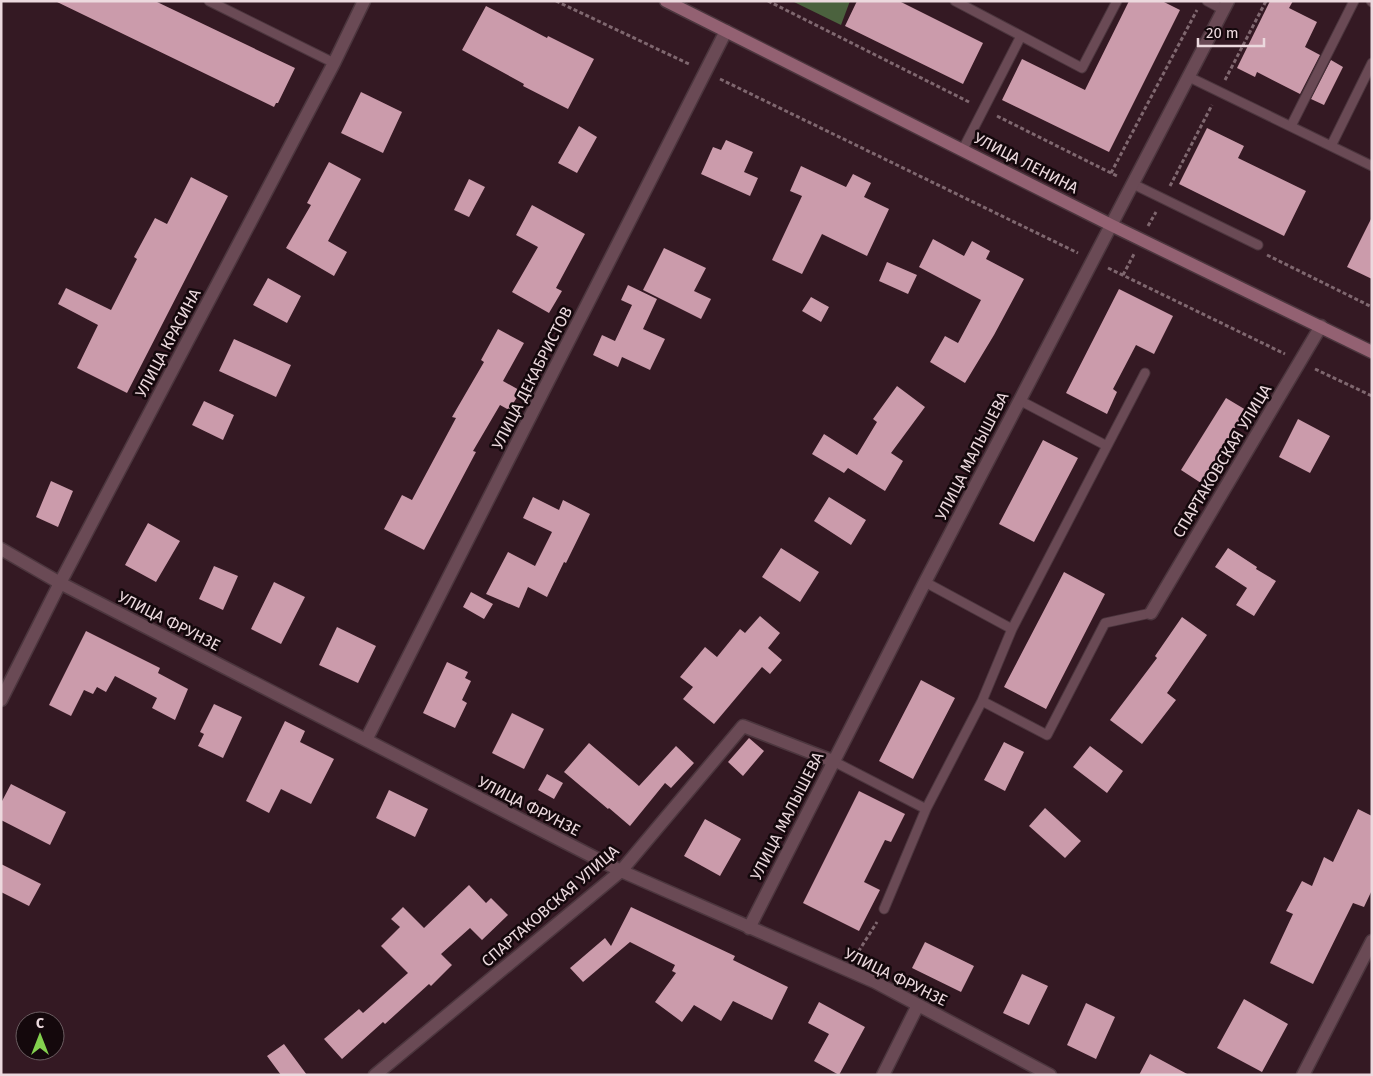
<svg xmlns="http://www.w3.org/2000/svg" width="1373" height="1076" viewBox="0 0 1373 1076" font-family="'Fira Sans',sans-serif">
<style>
.forest{fill:#4b623e}
.building{fill:#cb9bab}
.lines{fill:none;stroke-linecap:round;stroke-linejoin:round}
.lane-casing{stroke:#4c363e;stroke-width:11}
.street-casing{stroke:#4c363e;stroke-width:15}
.secondary-casing{stroke:#4c363e;stroke-width:15}
.path{stroke:#7f676f;stroke-width:3;stroke-dasharray:4 2.5;stroke-linecap:butt}
.lane{stroke:#6a4a55;stroke-width:9}
.street{stroke:#6a4a55;stroke-width:12}
.secondary{stroke:#936172;stroke-width:12}
.labels{text-anchor:middle;dominant-baseline:central;stroke-width:5;stroke-linejoin:round;paint-order:stroke}
.street-label{font-size:16px;fill:#ecd9de;stroke:#14080c}
</style>
<rect width="100%" height="100%" fill="#341923"/>
<path class="forest" d="M 792,1 L 850,1 L 841,25 Z"/>
<path class="building" d="M 55,1 L 155,1 L 295,68 L 278,103 L 276,103 L 274,107 Z
M 857,1 L 899,1 L 983,43 L 963,84 L 845,26 Z
M 1129,1 L 1162,1 L 1180,10 L 1109,152 L 1002,100 L 1022,59 L 1085,90 Z
M 1270,1 L 1293,1 L 1289,8 L 1317,22 L 1305,47 L 1320,55 L 1300,94 L 1257,72 L 1255,77 L 1237,68 Z
M 486,6 L 547,38 L 548,36 L 594,59 L 568,109 L 523,86 L 524,84 L 462,50 Z
M 1331,60 L 1343,67 L 1324,105 L 1311,99 Z
M 361,92 L 402,112 L 383,153 L 341,133 Z
M 579,126 L 597,137 L 577,173 L 558,163 Z
M 1207,128 L 1244,146 L 1238,158 L 1306,191 L 1284,236 L 1179,184 Z
M 726,140 L 753,152 L 744,172 L 758,178 L 750,196 L 701,174 L 713,147 L 721,150 Z
M 329,162 L 361,179 L 328,241 L 347,252 L 334,276 L 286,248 L 311,205 L 307,203 Z
M 801,166 L 846,187 L 853,174 L 871,183 L 864,197 L 889,209 L 867,256 L 822,234 L 802,274 L 772,260 L 802,196 L 790,191 Z
M 191,177 L 228,196 L 127,393 L 77,368 L 98,325 L 58,304 L 66,288 L 111,310 L 137,259 L 134,257 L 155,218 L 167,224 Z
M 469,179 L 485,187 L 469,217 L 454,210 Z
M 532,205 L 585,234 L 556,288 L 562,291 L 549,313 L 512,292 L 538,247 L 516,235 Z
M 1372,217 L 1372,279 L 1347,267 Z
M 933,239 L 964,256 L 972,241 L 990,251 L 986,259 L 1024,279 L 994,335 L 965,383 L 930,362 L 945,336 L 958,343 L 981,300 L 919,267 Z
M 664,248 L 706,268 L 694,291 L 711,299 L 701,319 L 643,290 Z
M 887,262 L 917,275 L 908,294 L 879,281 Z
M 268,278 L 301,296 L 287,323 L 253,305 Z
M 628,285 L 657,299 L 643,329 L 665,339 L 650,370 L 622,357 L 618,367 L 593,355 L 602,335 L 615,341 L 632,305 L 621,300 Z
M 1119,289 L 1173,316 L 1154,354 L 1136,345 L 1113,389 L 1117,392 L 1107,414 L 1066,393 Z
M 811,297 L 829,307 L 821,322 L 802,311 Z
M 498,329 L 524,343 L 503,381 L 521,391 L 509,410 L 500,405 L 473,451 L 476,452 L 424,550 L 384,529 L 402,495 L 412,500 L 456,418 L 452,417 L 484,362 L 481,360 Z
M 234,339 L 291,365 L 276,397 L 219,371 Z
M 897,386 L 925,407 L 891,453 L 903,461 L 885,491 L 848,468 L 844,473 L 812,454 L 824,434 L 857,455 L 877,422 L 873,419 Z
M 1226,398 L 1246,410 L 1201,483 L 1181,470 Z
M 204,401 L 234,415 L 223,440 L 192,425 Z
M 1298,419 L 1330,436 L 1310,473 L 1279,457 Z
M 1043,440 L 1078,458 L 1034,542 L 999,524 Z
M 51,481 L 73,491 L 58,527 L 36,517 Z
M 533,497 L 559,510 L 563,500 L 590,514 L 566,563 L 564,562 L 547,597 L 528,587 L 519,608 L 486,594 L 508,552 L 535,566 L 552,532 L 523,518 Z
M 829,497 L 866,520 L 851,545 L 814,521 Z
M 148,523 L 180,541 L 156,582 L 125,565 Z
M 781,548 L 819,572 L 800,602 L 762,577 Z
M 1228,548 L 1257,567 L 1256,569 L 1276,581 L 1254,616 L 1236,605 L 1247,588 L 1215,567 Z
M 214,566 L 238,576 L 223,610 L 199,599 Z
M 1064,572 L 1105,594 L 1046,709 L 1004,687 Z
M 274,582 L 305,597 L 281,644 L 251,629 Z
M 471,592 L 493,604 L 484,619 L 463,607 Z
M 760,616 L 780,633 L 768,648 L 782,660 L 770,674 L 762,667 L 714,724 L 683,699 L 693,687 L 680,677 L 705,647 L 717,657 L 740,629 L 745,633 Z
M 1182,617 L 1207,635 L 1167,693 L 1176,700 L 1142,744 L 1110,720 L 1157,658 L 1155,656 Z
M 337,627 L 376,646 L 358,683 L 319,665 Z
M 86,631 L 160,668 L 158,673 L 188,689 L 175,720 L 152,708 L 157,698 L 115,676 L 106,692 L 97,687 L 93,694 L 84,690 L 71,716 L 49,705 Z
M 447,662 L 468,672 L 465,678 L 471,681 L 462,700 L 467,703 L 455,728 L 423,713 Z
M 921,680 L 955,698 L 913,779 L 879,761 Z
M 214,704 L 242,717 L 223,758 L 198,746 L 204,734 L 200,732 Z
M 512,713 L 544,729 L 524,769 L 492,753 Z
M 285,721 L 305,731 L 300,742 L 334,759 L 311,804 L 281,789 L 269,813 L 246,801 Z
M 749,738 L 764,751 L 743,776 L 728,762 Z
M 1004,742 L 1024,752 L 1005,791 L 984,780 Z
M 589,743 L 639,786 L 676,746 L 694,763 L 671,788 L 665,783 L 630,826 L 609,808 L 608,809 L 564,772 Z
M 1090,746 L 1123,771 L 1107,793 L 1073,767 Z
M 547,774 L 563,783 L 554,799 L 538,790 Z
M 11,784 L 66,812 L 50,845 L 1,820 L 1,803 Z
M 389,790 L 428,809 L 415,837 L 376,818 Z
M 859,791 L 905,814 L 891,842 L 885,840 L 864,882 L 880,890 L 859,931 L 803,903 Z
M 1045,808 L 1081,841 L 1065,858 L 1029,826 Z
M 1358,809 L 1372,816 L 1372,890 L 1364,907 L 1353,903 L 1313,984 L 1270,963 L 1293,914 L 1286,911 L 1302,881 L 1312,886 L 1324,857 L 1333,862 Z
M 705,819 L 741,839 L 720,876 L 684,856 Z
M 1,864 L 41,884 L 29,906 L 1,892 Z
M 469,885 L 486,903 L 491,898 L 508,915 L 482,940 L 470,928 L 441,954 L 452,965 L 431,986 L 429,984 L 385,1024 L 383,1022 L 342,1059 L 324,1039 L 359,1009 L 363,1013 L 408,973 L 381,946 L 400,927 L 391,919 L 403,907 L 424,928 Z
M 631,907 L 735,956 L 733,960 L 788,987 L 772,1020 L 733,1001 L 721,1021 L 694,1005 L 682,1022 L 655,1002 L 676,973 L 672,971 L 675,965 L 630,942 L 583,982 L 570,968 L 605,938 L 611,946 Z
M 925,942 L 974,966 L 961,992 L 912,968 Z
M 1022,974 L 1048,986 L 1029,1025 L 1003,1013 Z
M 1244,999 L 1288,1024 L 1262,1072 L 1217,1048 Z
M 819,1002 L 865,1027 L 839,1075 L 814,1061 L 829,1034 L 808,1023 Z
M 1086,1003 L 1115,1017 L 1096,1059 L 1067,1045 Z
M 284,1044 L 307,1075 L 281,1075 L 267,1056 Z
M 1150,1054 L 1189,1075 L 1139,1075 Z"/>
<g class="lines">
<g class="lane-casing">
<path id="lane" d="M 209,1 L 334,63
M 955,1 L 1082,68 L 1117,1
M 1207,1 L 1224,10
M 1371,1 L 1372,2
M 1189,77 L 1372,166
M 1291,126 L 1354,1
M 1331,146 L 1372,63
M 963,149 L 1021,36
M 1133,184 L 1258,245
M 1019,400 L 1107,446 L 1145,373
M 925,582 L 1012,629
M 982,701 L 1012,629 L 1107,446
M 833,761 L 926,809 L 982,701 L 1047,735 L 1105,623 L 1151,613
M 884,909 L 926,809"/>
</g>
<g class="street-casing">
<path id="street" d="M 1,549 L 60,583 L 621,871 L 875,982 L 1050,1075
M 1151,613 L 1321,326
M 1,700 L 60,583 L 334,63 L 364,1
M 366,740 L 726,31
M 749,928 L 925,582 L 1228,1
M 375,1075 L 621,871 L 743,726 L 833,761
M 883,1075 L 918,1005
M 1303,1075 L 1372,941"/>
</g>
<g class="secondary-casing">
<path id="secondary" d="M 666,1 L 1111,225 L 1372,352"/>
</g>
<path class="path" d="M 556,1 L 691,65
M 768,1 L 971,103
M 720,79 L 1078,253
M 1225,80 L 1266,1
M 997,116 L 1119,177
M 1111,173 L 1197,10
M 1170,186 L 1212,105
M 1148,226 L 1156,212
M 1267,255 L 1372,307
M 1108,268 L 1285,354
M 1123,275 L 1134,254
M 1315,369 L 1372,396
M 855,957 L 877,922"/>
<use href="#lane" class="lane"/>
<use href="#street" class="street"/>
<use href="#secondary" class="secondary"/>
</g>
<g class="labels">
<g class="street-label">
<text transform="translate(1026 163) rotate(27)">УЛИЦА ЛЕНИНА</text>
<text transform="translate(168 343) rotate(-62)">УЛИЦА КРАСИНА</text>
<text transform="translate(532 378) rotate(-63)">УЛИЦА ДЕКАБРИСТОВ</text>
<text transform="translate(972 456) rotate(-63)">УЛИЦА МАЛЫШЕВА</text>
<text transform="translate(1222 461) rotate(-59)">СПАРТАКОВСКАЯ УЛИЦА</text>
<text transform="translate(169 621) rotate(27)">УЛИЦА ФРУНЗЕ</text>
<text transform="translate(529 806) rotate(27)">УЛИЦА ФРУНЗЕ</text>
<text transform="translate(787 816) rotate(-63)">УЛИЦА МАЛЫШЕВА</text>
<text transform="translate(550 906) rotate(-41)">СПАРТАКОВСКАЯ УЛИЦА</text>
<text transform="translate(896 977) rotate(26)">УЛИЦА ФРУНЗЕ</text>
</g>
</g>
<rect width="1373" height="1076" fill="none" stroke="#ecd9de" stroke-width="5"/>
<g transform="translate(40 1036)"><circle r="24" fill="#14080c" stroke="#6a5c60"/>
<path d="M0-4L9 19L0 12L-9 19Z" fill="#83d04e"/>
<text y="-8" font-size="14" font-weight="bold" text-anchor="middle" fill="#ecd9de">С</text>
</g>
<path d="M1198 38v8h66v-8" fill="none" stroke="#ecd9de" stroke-width="2.5"/>
<text x="1206" y="38" font-size="15" fill="#ecd9de" stroke="#14080c" stroke-width="4" paint-order="stroke">20 m</text>
</svg>
